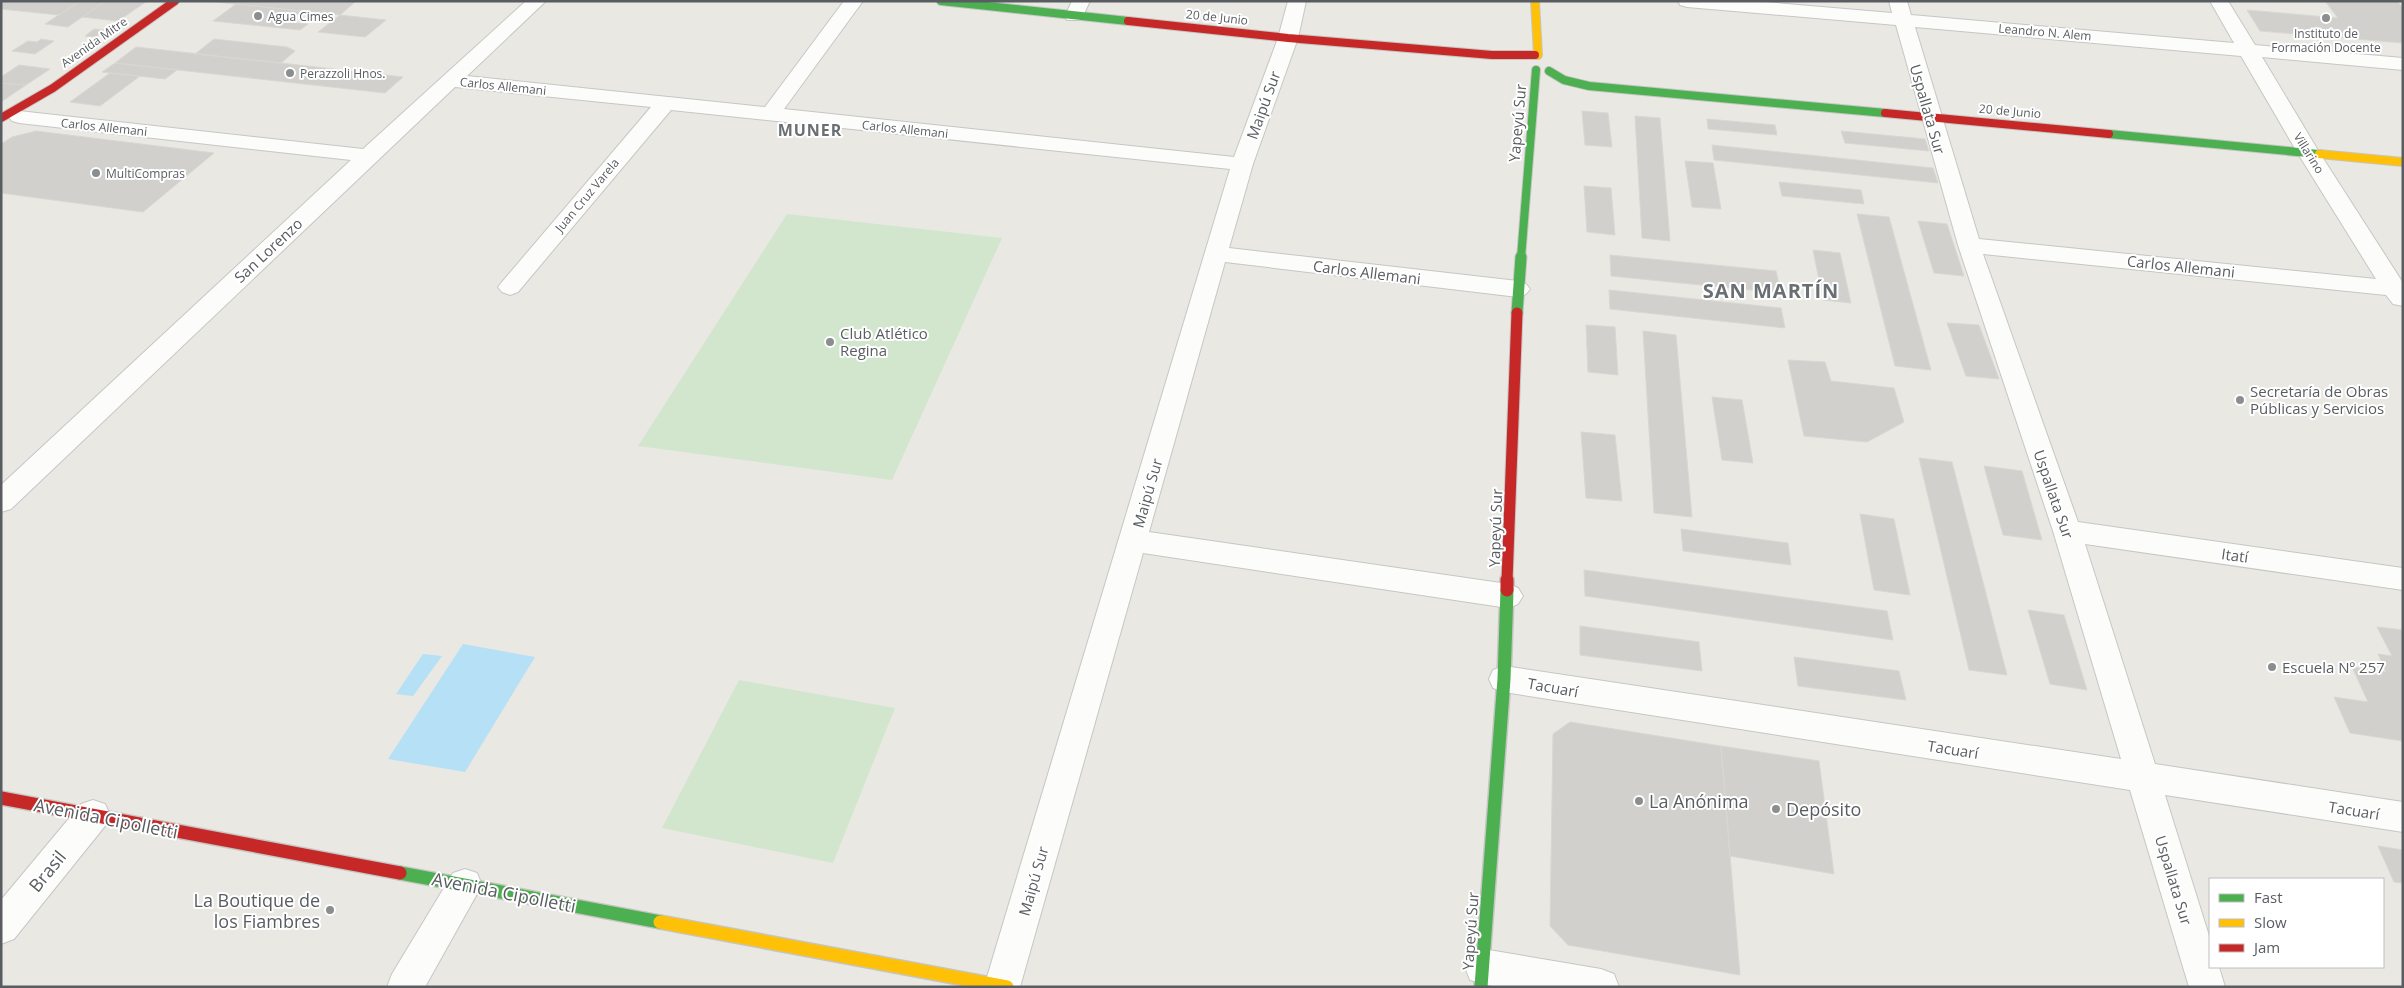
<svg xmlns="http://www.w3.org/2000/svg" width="2404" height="988" viewBox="0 0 2404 988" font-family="'Open Sans',sans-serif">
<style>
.green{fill:#d2e6ce}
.water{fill:#b5e0f6}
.building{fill:#d1d0cd;stroke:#d8d7d2}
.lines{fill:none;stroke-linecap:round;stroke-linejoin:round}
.street-casing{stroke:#c6c6c5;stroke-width:2}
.fast-far2-casing{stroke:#c5c5c3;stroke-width:10}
.fast-far1-casing{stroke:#c5c5c3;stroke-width:13}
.fast-casing{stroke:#c5c5c3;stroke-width:16}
.slow-far1-casing{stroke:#c5c5c3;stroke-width:10}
.slow-casing{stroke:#c5c5c3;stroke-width:16}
.jam-far2-casing{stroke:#c5c5c3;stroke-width:10}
.jam-far1-casing{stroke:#c5c5c3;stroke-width:13}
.jam-casing{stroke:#c5c5c3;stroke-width:16}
.street{fill:#fcfcfb;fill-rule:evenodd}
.fast-far2{stroke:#4caf50;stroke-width:8}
.fast-far1{stroke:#4caf50;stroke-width:11}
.fast{stroke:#4caf50;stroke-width:13}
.slow-far1{stroke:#ffc107;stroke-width:8}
.slow{stroke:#ffc107;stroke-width:13}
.jam-far2{stroke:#c62828;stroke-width:8}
.jam-far1{stroke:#c62828;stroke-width:11}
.jam{stroke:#c62828;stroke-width:13}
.poi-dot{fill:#8b8e8e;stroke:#fff;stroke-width:2}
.labels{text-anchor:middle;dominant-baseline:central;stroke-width:4;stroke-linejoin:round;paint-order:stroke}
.far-poi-label{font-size:12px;fill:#595d61;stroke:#fff;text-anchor:start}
.far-street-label{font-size:12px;fill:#595d61;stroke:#fff}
.street-label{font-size:15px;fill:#595d61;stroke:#fff}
.poi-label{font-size:15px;fill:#595d61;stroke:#fff;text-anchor:start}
.far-district-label{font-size:16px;font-weight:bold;letter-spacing:1px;fill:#6a6f73;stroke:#fff}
.near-poi-label{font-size:18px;fill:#595d61;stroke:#fff;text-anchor:start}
.near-street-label{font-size:18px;fill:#595d61;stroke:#fff}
.district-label{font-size:20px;font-weight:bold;letter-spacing:1px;fill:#6a6f73;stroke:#fff}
</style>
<rect width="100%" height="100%" fill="#e9e8e3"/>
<path class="green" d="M 787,214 L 1002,238 L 892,480 L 638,446 Z
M 739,680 L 895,708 L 833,863 L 662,828 Z"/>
<path class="water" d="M 463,644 L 535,657 L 465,772 L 388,759 Z
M 423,654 L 442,656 L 413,696 L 396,694 Z"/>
<path class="building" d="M 1,1 L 80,1 L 59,15 L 1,9 Z
M 80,1 L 105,1 L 68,27 L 45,24 Z
M 105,1 L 147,1 L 118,21 L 82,17 Z
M 206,1 L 356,1 L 340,15 Z
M 2325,1 L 2397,1 L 2403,8 L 2403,43 L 2260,31 L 2247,10 L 2338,18 Z
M 236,4 L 302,11 L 288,22 L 308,24 L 300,30 L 213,21 Z
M 340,15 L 386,20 L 365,37 L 318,32 Z
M 94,29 L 105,30 L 96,37 L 85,36 Z
M 41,39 L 54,41 L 35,54 L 12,51 L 28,41 L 37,42 Z
M 214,39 L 287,47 L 295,51 L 281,63 L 195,54 Z
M 136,47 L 281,63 L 403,77 L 385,93 L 115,63 Z
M 115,63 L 177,70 L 165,79 L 102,72 Z
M 19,65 L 50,69 L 26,85 L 1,83 L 1,77 Z
M 110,73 L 140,76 L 100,106 L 70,102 Z
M 1,83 L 26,85 L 1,102 Z
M 1582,111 L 1608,113 L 1612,147 L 1585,145 Z
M 1635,116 L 1660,118 L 1670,241 L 1642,238 Z
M 1707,119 L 1775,125 L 1777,135 L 1708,129 Z
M 36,131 L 214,153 L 143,212 L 1,193 L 1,144 L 12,137 Z
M 1841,131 L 1925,139 L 1929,151 L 1845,143 Z
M 1712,145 L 1933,168 L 1938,183 L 1714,160 Z
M 1685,161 L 1713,163 L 1721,209 L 1692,207 Z
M 1779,182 L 1861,190 L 1864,204 L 1782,196 Z
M 1584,186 L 1611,188 L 1615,235 L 1587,232 Z
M 1857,214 L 1889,217 L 1931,370 L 1895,366 Z
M 1918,221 L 1947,224 L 1964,276 L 1934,273 Z
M 1813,250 L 1840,253 L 1851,303 L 1823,300 Z
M 1610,255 L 1776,271 L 1781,293 L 1611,276 Z
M 1609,290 L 1781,308 L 1785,328 L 1610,309 Z
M 1947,323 L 1979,325 L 1999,379 L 1966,376 Z
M 1586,325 L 1615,327 L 1618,375 L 1588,372 Z
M 1643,331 L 1676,335 L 1692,517 L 1654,513 Z
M 1788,360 L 1825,362 L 1831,381 L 1894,388 L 1904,422 L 1867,442 L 1804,436 Z
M 1712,397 L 1742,400 L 1753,463 L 1722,460 Z
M 1581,432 L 1615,435 L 1622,501 L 1586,498 Z
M 1919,458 L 1952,462 L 2007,675 L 1969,670 Z
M 1984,466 L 2022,471 L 2042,540 L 2003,535 Z
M 1860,514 L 1894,519 L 1910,595 L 1874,590 Z
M 1681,529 L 1788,543 L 1791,565 L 1683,551 Z
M 1584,570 L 1887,611 L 1893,640 L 1585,596 Z
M 2028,610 L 2064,615 L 2087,690 L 2050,684 Z
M 1580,626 L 1699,642 L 1702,671 L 1580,655 Z
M 2377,627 L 2403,630 L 2403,741 L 2350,733 L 2334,697 L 2368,702 L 2352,667 L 2386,672 L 2378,654 L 2392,656 Z
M 1794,657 L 1899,671 L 1906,700 L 1798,686 Z
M 1570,722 L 1721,746 L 1740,975 L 1568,945 L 1550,926 L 1553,734 Z
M 1721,746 L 1819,761 L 1834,874 L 1730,856 Z
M 2378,846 L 2403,850 L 2403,883 L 2394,882 Z"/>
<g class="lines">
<g class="street-casing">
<path id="street" d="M 526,1 L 546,1 L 467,76 L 765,107 L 844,1 L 863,1 L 784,109 L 1234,157 L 1278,38 L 1288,1 L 1306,1 L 1298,38 L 1253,164 L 1229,248 L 1518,281 L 1526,284 L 1530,289 L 1526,294 L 1518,297 L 1225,262 L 1149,532 L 1508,584 L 1518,588 L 1523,596 L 1518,604 L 1508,608 L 1143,553 L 1020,987 L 984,987 L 1230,169 L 671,110 L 518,292 L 510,295 L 502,292 L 498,287 L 502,282 L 651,107 L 455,87 L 11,509 L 1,512 L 1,485 L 351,160 L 19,123 L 12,121 L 9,117 L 12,113 L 19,111 L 363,149 Z
M 1072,1 L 1090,1 L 1081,20 L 1067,20 L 1065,16 Z
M 1678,1 L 1753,1 L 1892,13 L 1889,1 L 1907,1 L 1911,15 L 2234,43 L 2210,1 L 2228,1 L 2255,45 L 2403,58 L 2403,70 L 2262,57 L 2319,152 L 2403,283 L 2403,306 L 2393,304 L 2386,295 L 1983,254 L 2078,522 L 2403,568 L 2403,590 L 2085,544 L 2155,764 L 2403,802 L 2403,832 L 2165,795 L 2210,939 L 2210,967 L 2219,967 L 2225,987 L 2189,987 L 2130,790 L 1504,692 L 1493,688 L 1489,679 L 1493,670 L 1504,666 L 2121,759 L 2053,531 L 1958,245 L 1896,25 L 1687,7 L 1680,5 ZM 1915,27 L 2241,56 L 2297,152 L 2376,279 L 1979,239 Z
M 93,800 L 105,804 L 110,815 L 105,826 L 14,939 L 1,944 L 1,900 L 81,804 Z
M 465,869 L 477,873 L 482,885 L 425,987 L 387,987 L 392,974 L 453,873 Z
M 1483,949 L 1601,969 L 1614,974 L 1619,987 L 1495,987 L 1470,980 L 1465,967 L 1470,954 Z"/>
</g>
<g class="fast-far2-casing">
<path id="fast-far2" d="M 941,1 L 1128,21
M 1549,71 L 1564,80 L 1589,86 L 1885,113
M 2109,134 L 2319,154
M 1521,258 L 1536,70"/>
</g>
<g class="fast-far1-casing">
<path id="fast-far1" d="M 1517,313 L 1521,257"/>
</g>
<g class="fast-casing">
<path id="fast" d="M 400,873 L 660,922
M 1481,987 L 1504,679 L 1507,590"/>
</g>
<g class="slow-far1-casing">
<path id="slow-far1" d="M 1535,1 L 1538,55
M 2319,154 L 2403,162"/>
</g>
<g class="slow-casing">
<path id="slow" d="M 660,922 L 1007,987"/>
</g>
<g class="jam-far2-casing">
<path id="jam-far2" d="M 1128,21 L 1288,38 L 1492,55 L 1535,55
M 1885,113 L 2109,134
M 1,118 L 53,88 L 175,1"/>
</g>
<g class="jam-far1-casing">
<path id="jam-far1" d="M 1507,581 L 1517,313"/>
</g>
<g class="jam-casing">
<path id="jam" d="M 1507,590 L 1507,580
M 1,798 L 400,873"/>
</g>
<use href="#street" class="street"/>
<use href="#fast-far2" class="fast-far2"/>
<use href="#fast-far1" class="fast-far1"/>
<use href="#fast" class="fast"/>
<use href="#slow-far1" class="slow-far1"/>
<use href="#slow" class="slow"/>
<use href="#jam-far2" class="jam-far2"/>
<use href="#jam-far1" class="jam-far1"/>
<use href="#jam" class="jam"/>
</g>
<g class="poi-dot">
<circle cx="258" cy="16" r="5"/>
<circle cx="2326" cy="18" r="5"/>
<circle cx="290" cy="73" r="5"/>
<circle cx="96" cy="173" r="5"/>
<circle cx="830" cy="342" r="5"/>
<circle cx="2240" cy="400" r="5"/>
<circle cx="2272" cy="667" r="5"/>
<circle cx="1639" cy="801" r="5"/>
<circle cx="1776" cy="809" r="5"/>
<circle cx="330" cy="910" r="5"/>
</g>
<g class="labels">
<g class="far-poi-label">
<text x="268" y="16">Agua Cimes</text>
<text x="2326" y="33" text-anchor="middle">Instituto de<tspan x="2326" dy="14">Formación Docente</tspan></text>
<text x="300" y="73">Perazzoli Hnos.</text>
<text x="106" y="173">MultiCompras</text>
</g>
<g class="far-street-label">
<text transform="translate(1217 17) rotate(6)">20 de Junio</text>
<text transform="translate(2045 32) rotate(5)">Leandro N. Alem</text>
<text transform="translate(94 42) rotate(-35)">Avenida Mitre</text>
<text transform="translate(503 86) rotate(6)">Carlos Allemani</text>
<text transform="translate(2010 111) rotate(5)">20 de Junio</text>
<text transform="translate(104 127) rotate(6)">Carlos Allemani</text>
<text transform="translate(905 129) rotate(6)">Carlos Allemani</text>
<text transform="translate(2309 153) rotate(58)">Villarino</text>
<text transform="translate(587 195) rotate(-50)">Juan Cruz Varela</text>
</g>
<g class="street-label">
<text transform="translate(1263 105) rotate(-70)">Maipú Sur</text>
<text transform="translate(1928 109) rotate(74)">Uspallata Sur</text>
<text transform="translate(1517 123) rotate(-85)">Yapeyú Sur</text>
<text transform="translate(268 250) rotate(-43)">San Lorenzo</text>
<text transform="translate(2181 266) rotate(6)">Carlos Allemani</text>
<text transform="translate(1367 272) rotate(7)">Carlos Allemani</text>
<text transform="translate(1147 493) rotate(-74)">Maipú Sur</text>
<text transform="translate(2054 494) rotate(71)">Uspallata Sur</text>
<text transform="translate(1495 528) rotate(-88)">Yapeyú Sur</text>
<text transform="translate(2235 555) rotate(8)">Itatí</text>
<text transform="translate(1553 687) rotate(10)">Tacuarí</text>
<text transform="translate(1953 749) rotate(9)">Tacuarí</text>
<text transform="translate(2354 810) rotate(9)">Tacuarí</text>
<text transform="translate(2174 880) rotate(73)">Uspallata Sur</text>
<text transform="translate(1033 881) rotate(-74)">Maipú Sur</text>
<text transform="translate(1470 931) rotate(-86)">Yapeyú Sur</text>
</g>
<g class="poi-label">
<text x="840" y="333">Club Atlético<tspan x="840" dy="17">Regina</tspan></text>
<text x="2250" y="391">Secretaría de Obras<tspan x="2250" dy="17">Públicas y Servicios</tspan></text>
<text x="2282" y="667">Escuela Nº 257</text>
</g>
<g class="far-district-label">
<text x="810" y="130">MUNER</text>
</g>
<g class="near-poi-label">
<text x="1649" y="801">La Anónima</text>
<text x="1786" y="809">Depósito</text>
<text x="320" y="900" text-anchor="end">La Boutique de<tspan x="320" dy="21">los Fiambres</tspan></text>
</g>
<g class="near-street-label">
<text transform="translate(106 818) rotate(11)">Avenida Cipolletti</text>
<text transform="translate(47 871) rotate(-51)">Brasil</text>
<text transform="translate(504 892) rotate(11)">Avenida Cipolletti</text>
</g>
<g class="district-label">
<text x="1771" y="290">SAN MARTÍN</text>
</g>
</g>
<rect width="2404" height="988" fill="none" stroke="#595d61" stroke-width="5"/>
<rect x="2209" y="878" width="175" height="90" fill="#ffffff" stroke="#bdbec0"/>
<rect x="2219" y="894" width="25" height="8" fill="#4caf50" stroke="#bdbec0"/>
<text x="2254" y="903" font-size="15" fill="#595d61">Fast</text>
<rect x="2219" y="919" width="25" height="8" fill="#ffc107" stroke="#bdbec0"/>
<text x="2254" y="928" font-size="15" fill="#595d61">Slow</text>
<rect x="2219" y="944" width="25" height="8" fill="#c62828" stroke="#bdbec0"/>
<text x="2254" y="953" font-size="15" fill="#595d61">Jam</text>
</svg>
